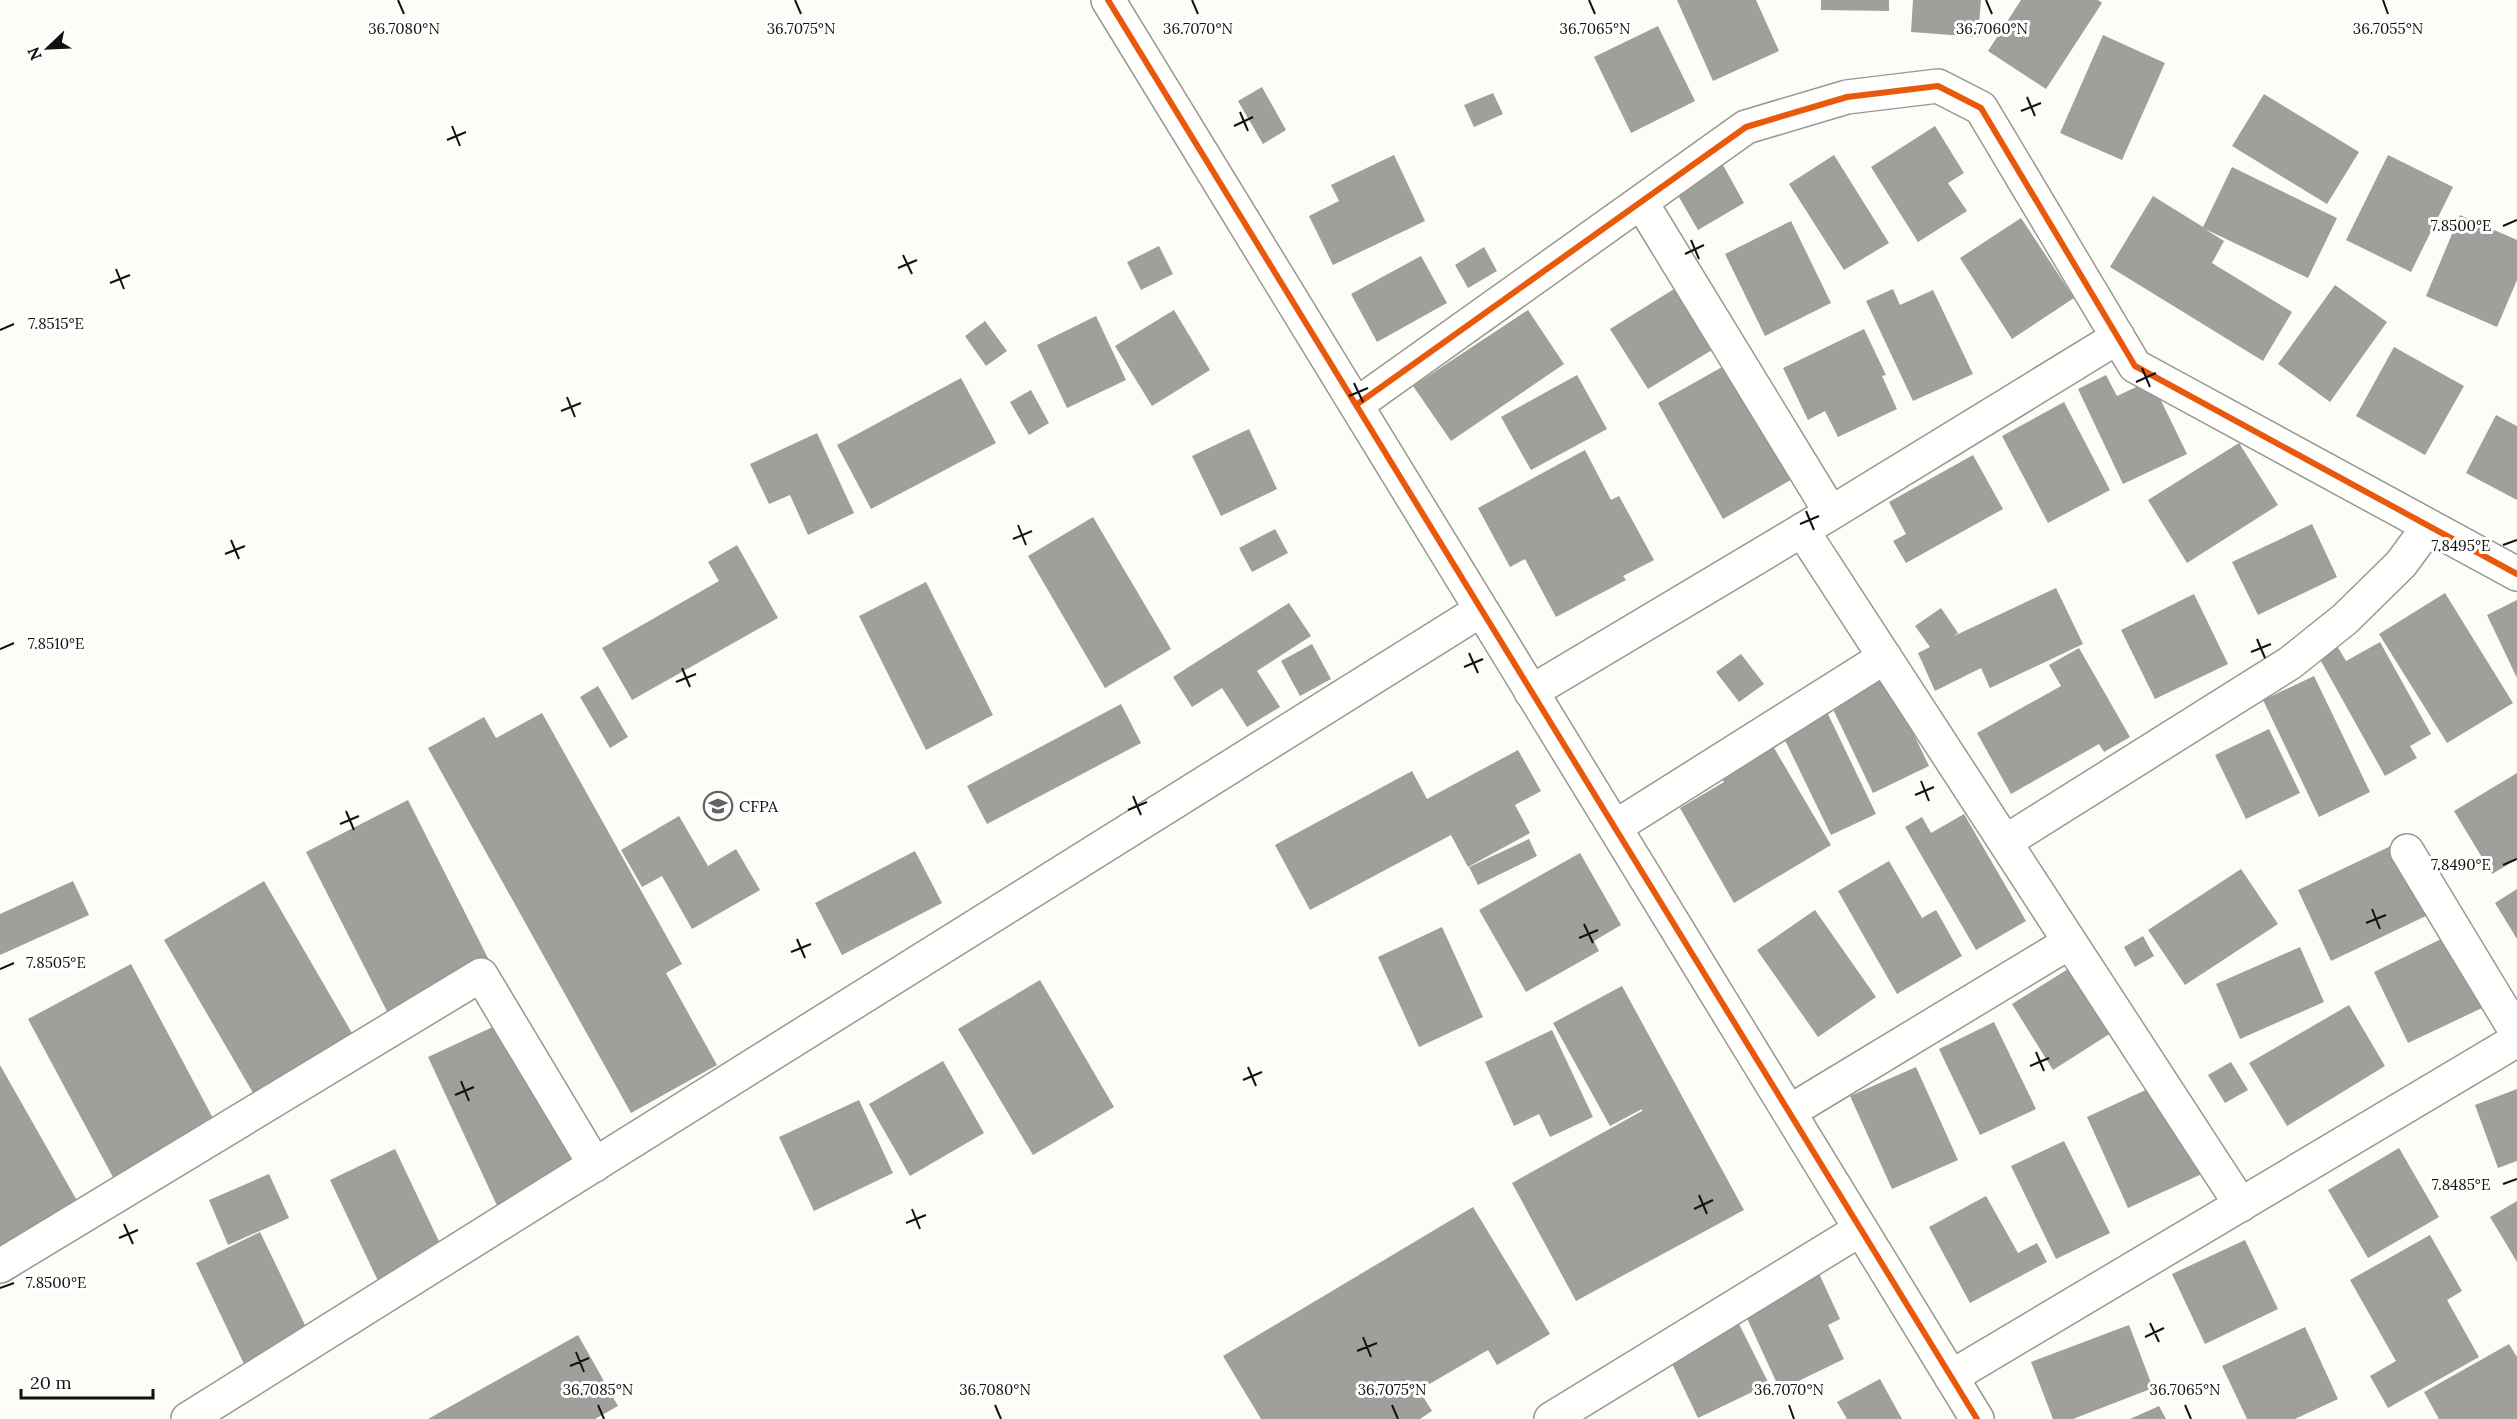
<svg xmlns="http://www.w3.org/2000/svg" width="2517" height="1419" viewBox="0 0 2517 1419" font-family="Lora,serif">
<style>
.building{fill:#a19f9c}
.lines{fill:none;stroke-linecap:round;stroke-linejoin:round}
.minor-casing{stroke:#979795;stroke-width:36}
.minor{stroke:#fffffe;stroke-width:33}
.cycleway-casing{stroke:#fff;stroke-width:10}
.cycleway{stroke:#e8590c;stroke-width:6}
.ticks{fill:none;stroke:#111;stroke-width:2}
.labels{text-anchor:middle;dominant-baseline:central;stroke-width:6;stroke-linejoin:round;paint-order:stroke}
.poi-label{font-size:16px;fill:#111;stroke:#fff;text-anchor:start}
.ticks-label{font-size:15px;text-anchor:middle;fill:#111;stroke:#fff;stroke-width:6;stroke-linejoin:round;paint-order:stroke}
</style>
<rect width="100%" height="100%" fill="#fdfcf7"/>
<path class="building" d="M 1677,0 L 1756,0 L 1779,51 L 1713,81 Z
M 1821,0 L 1889,0 L 1889,11 L 1821,10 Z
M 1913,0 L 1981,0 L 1978,37 L 1911,32 Z
M 2021,0 L 2098,0 L 2102,3 L 2046,89 L 1988,51 Z
M 1658,26 L 1695,101 L 1631,133 L 1594,57 Z
M 2103,35 L 2165,63 L 2122,160 L 2060,133 Z
M 1262,87 L 1286,130 L 1263,144 L 1238,101 Z
M 1493,93 L 1503,114 L 1474,127 L 1464,105 Z
M 2264,94 L 2359,152 L 2327,204 L 2232,146 Z
M 1935,126 L 1964,173 L 1948,183 L 1967,211 L 1918,242 L 1871,167 Z
M 1394,155 L 1425,221 L 1333,265 L 1309,216 L 1339,201 L 1331,185 Z
M 1834,155 L 1889,243 L 1844,270 L 1789,184 Z
M 2388,155 L 2453,187 L 2411,272 L 2346,240 Z
M 1723,165 L 1744,203 L 1698,230 L 1676,192 Z
M 2232,167 L 2337,218 L 2308,278 L 2205,229 L 2224,241 L 2212,263 L 2292,312 L 2263,361 L 2110,267 L 2153,196 L 2203,227 Z
M 2460,215 L 2517,240 L 2517,280 L 2497,327 L 2426,296 Z
M 2021,218 L 2074,298 L 2012,339 L 1960,258 Z
M 1791,221 L 1831,303 L 1765,336 L 1725,254 Z
M 1159,246 L 1173,274 L 1141,290 L 1127,262 Z
M 1484,247 L 1497,271 L 1468,288 L 1455,265 Z
M 1421,256 L 1447,303 L 1377,342 L 1351,294 Z
M 2335,285 L 2387,322 L 2330,402 L 2278,364 Z
M 1674,289 L 1712,350 L 1648,389 L 1610,329 Z
M 1893,289 L 1900,305 L 1933,290 L 1973,374 L 1913,401 L 1866,301 Z
M 1174,310 L 1210,370 L 1152,406 L 1115,346 Z
M 1528,310 L 1564,364 L 1451,441 L 1413,386 Z
M 1096,316 L 1126,380 L 1067,408 L 1037,345 Z
M 985,321 L 1007,351 L 986,366 L 965,336 Z
M 1864,329 L 1886,375 L 1882,376 L 1897,409 L 1838,437 L 1825,411 L 1808,420 L 1783,368 Z
M 2394,347 L 2464,386 L 2425,455 L 2356,416 Z
M 1731,362 L 1796,477 L 1723,519 L 1658,403 Z
M 1577,375 L 1607,429 L 1531,470 L 1501,417 Z
M 2106,375 L 2117,396 L 2151,380 L 2187,454 L 2123,484 L 2078,389 Z
M 961,378 L 996,443 L 871,509 L 837,445 Z
M 1031,390 L 1049,423 L 1029,435 L 1010,402 Z
M 2064,402 L 2110,490 L 2048,523 L 2002,436 Z
M 2496,415 L 2517,426 L 2517,500 L 2466,473 Z
M 1249,429 L 1277,489 L 1221,516 L 1192,456 Z
M 817,433 L 854,513 L 808,535 L 790,495 L 769,504 L 750,464 Z
M 2239,443 L 2278,505 L 2187,563 L 2148,500 Z
M 1585,450 L 1611,500 L 1619,496 L 1654,560 L 1623,576 L 1626,580 L 1556,617 L 1525,559 L 1510,567 L 1478,508 Z
M 1973,455 L 2003,509 L 1906,563 L 1893,541 L 1906,534 L 1889,502 Z
M 1093,517 L 1171,649 L 1105,688 L 1028,556 Z
M 2312,524 L 2337,577 L 2258,615 L 2232,562 Z
M 1275,529 L 1288,553 L 1252,572 L 1239,548 Z
M 737,545 L 778,618 L 632,700 L 602,648 L 719,581 L 708,562 Z
M 926,582 L 993,715 L 926,750 L 859,616 Z
M 2056,588 L 2083,644 L 1990,688 L 1981,668 L 1935,691 L 1918,653 L 1930,647 L 1915,626 L 1941,608 L 1958,633 L 1954,636 Z
M 2445,593 L 2513,703 L 2447,743 L 2379,634 Z
M 2194,594 L 2228,664 L 2155,699 L 2121,630 Z
M 2517,600 L 2517,678 L 2487,615 Z
M 1289,603 L 1311,636 L 1257,671 L 1280,707 L 1247,727 L 1222,688 L 1192,707 L 1173,677 Z
M 2380,642 L 2431,734 L 2410,746 L 2417,758 L 2385,776 L 2317,654 L 2336,644 L 2346,661 Z
M 1312,644 L 1331,679 L 1300,696 L 1281,661 Z
M 2079,648 L 2130,737 L 2104,752 L 2099,744 L 2011,794 L 1977,733 L 2061,686 L 2049,665 Z
M 1741,654 L 1764,684 L 1739,702 L 1716,672 Z
M 2314,676 L 2370,792 L 2319,817 L 2263,700 Z
M 1887,678 L 1929,766 L 1873,793 L 1831,705 Z
M 598,686 L 628,737 L 610,748 L 580,697 Z
M 1121,704 L 1141,743 L 987,824 L 967,786 Z
M 1826,710 L 1876,814 L 1831,835 L 1781,732 Z
M 542,713 L 682,964 L 666,973 L 717,1065 L 631,1113 L 428,748 L 484,717 L 496,738 Z
M 2269,729 L 2300,793 L 2246,819 L 2215,755 Z
M 1770,741 L 1831,845 L 1734,903 L 1680,808 L 1724,782 L 1717,772 Z
M 1518,750 L 1541,791 L 1515,805 L 1530,833 L 1468,867 L 1451,835 L 1310,910 L 1275,845 L 1412,771 L 1427,799 Z
M 2517,773 L 2517,859 L 2492,874 L 2454,811 Z
M 408,800 L 496,974 L 394,1025 L 306,852 Z
M 1964,814 L 2026,921 L 1976,950 L 1905,827 L 1922,817 L 1931,833 Z
M 679,816 L 708,866 L 736,849 L 760,890 L 692,929 L 662,876 L 642,887 L 621,850 Z
M 1529,839 L 1537,856 L 1478,885 L 1469,867 Z
M 2395,844 L 2428,915 L 2331,961 L 2298,890 Z
M 915,851 L 942,903 L 842,955 L 815,903 Z
M 1580,853 L 1621,925 L 1594,941 L 1599,951 L 1526,992 L 1479,910 Z
M 1889,861 L 1922,918 L 1936,910 L 1962,956 L 1897,994 L 1838,891 Z
M 2241,869 L 2278,924 L 2185,985 L 2148,930 Z
M 73,881 L 89,915 L 0,955 L 0,914 Z
M 264,881 L 363,1052 L 263,1110 L 164,940 Z
M 2517,889 L 2517,939 L 2495,903 Z
M 1815,910 L 1876,997 L 1818,1037 L 1757,950 Z
M 1442,927 L 1483,1017 L 1419,1047 L 1378,957 Z
M 2143,936 L 2154,956 L 2135,967 L 2124,947 Z
M 2443,938 L 2456,965 L 2477,955 L 2499,1000 L 2408,1043 L 2374,972 Z
M 2300,947 L 2324,1002 L 2240,1039 L 2216,984 Z
M 131,964 L 223,1137 L 121,1192 L 28,1019 Z
M 2073,966 L 2114,1031 L 2053,1070 L 2012,1004 Z
M 1040,980 L 1114,1107 L 1033,1155 L 958,1029 Z
M 1622,986 L 1744,1210 L 1576,1301 L 1512,1183 L 1642,1111 L 1642,1109 L 1610,1126 L 1553,1023 Z
M 2349,1005 L 2385,1066 L 2287,1126 L 2249,1063 Z
M 510,1019 L 588,1190 L 507,1227 L 428,1057 Z
M 1994,1022 L 2036,1109 L 1980,1135 L 1939,1049 Z
M 1552,1030 L 1593,1117 L 1550,1137 L 1539,1114 L 1514,1126 L 1485,1062 Z
M 943,1061 L 984,1133 L 910,1176 L 869,1104 Z
M 2231,1062 L 2248,1090 L 2225,1103 L 2208,1075 Z
M 0,1065 L 88,1220 L 0,1269 Z
M 1916,1067 L 1958,1160 L 1892,1189 L 1850,1096 Z
M 2163,1082 L 2204,1173 L 2128,1208 L 2087,1117 Z
M 2517,1089 L 2517,1161 L 2498,1168 L 2475,1105 Z
M 859,1100 L 893,1173 L 814,1211 L 779,1137 Z
M 2064,1141 L 2110,1233 L 2056,1259 L 2011,1166 Z
M 2399,1148 L 2439,1217 L 2368,1258 L 2328,1190 Z
M 395,1149 L 454,1273 L 389,1304 L 330,1180 Z
M 269,1174 L 289,1218 L 228,1245 L 209,1200 Z
M 1986,1196 L 2018,1253 L 2037,1243 L 2047,1262 L 1970,1303 L 1929,1227 Z
M 2517,1201 L 2517,1262 L 2490,1217 Z
M 1473,1207 L 1550,1334 L 1497,1365 L 1488,1350 L 1419,1390 L 1432,1411 L 1420,1419 L 1261,1419 L 1223,1356 Z
M 260,1232 L 320,1356 L 255,1387 L 196,1263 Z
M 2430,1235 L 2462,1291 L 2447,1300 L 2479,1357 L 2388,1408 L 2370,1376 L 2396,1361 L 2350,1280 Z
M 2245,1240 L 2278,1309 L 2205,1344 L 2172,1274 Z
M 1816,1267 L 1840,1319 L 1828,1325 L 1844,1359 L 1780,1390 L 1740,1303 Z
M 1736,1318 L 1769,1384 L 1698,1418 L 1666,1351 Z
M 2129,1325 L 2153,1388 L 2073,1419 L 2053,1419 L 2031,1362 Z
M 2305,1327 L 2338,1399 L 2295,1419 L 2247,1419 L 2222,1366 Z
M 578,1335 L 618,1406 L 595,1419 L 428,1419 Z
M 2509,1344 L 2517,1357 L 2517,1419 L 2439,1419 L 2424,1392 Z
M 1880,1379 L 1902,1419 L 1847,1419 L 1837,1402 Z
M 2159,1406 L 2166,1419 L 2130,1419 Z"/>
<g class="lines">
<g class="minor-casing">
<path id="minor" d="M 1108,0 L 1977,1419
M 1641,202 L 1831,513
M 1356,405 L 1746,127 L 1847,97 L 1938,86 L 1981,108 L 2135,366 L 2517,574
M 1802,530 L 2241,1205
M 1531,692 L 1831,513 L 2118,337
M 1615,827 L 1885,657
M 2005,842 L 2290,663 L 2345,619 L 2401,564 L 2429,526
M 2407,851 L 2517,1033
M 1789,1112 L 2070,942
M 0,1266 L 481,975 L 595,1165
M 1951,1377 L 2517,1040
M 188,1419 L 1481,610
M 1551,1419 L 1861,1229"/>
</g>
<use href="#minor" class="minor"/>
<g class="cycleway-casing">
<path id="cycleway" d="M 1108,0 L 1977,1419
M 1356,405 L 1746,127 L 1847,97 L 1938,86 L 1981,108 L 2135,366 L 2517,574"/>
</g>
<use href="#cycleway" class="cycleway"/>
</g>
<path class="ticks" d="M 398,0 L 404,14M 795,0 L 801,14M 1192,0 L 1198,14M 1589,0 L 1595,14M 1986,0 L 1992,14M 2383,0 L 2388,14M 2027,97 L 2035,116M 2021,111 L 2041,103M 1240,112 L 1248,131M 452,126 L 460,146M 1234,126 L 1253,117M 447,140 L 466,132M 2503,226 L 2517,220M 1691,240 L 1699,259M 1685,254 L 1704,245M 903,255 L 912,274M 898,268 L 917,260M 116,269 L 124,289M 110,283 L 130,275M 0,330 L 14,324M 2142,368 L 2150,387M 2136,382 L 2156,373M 1354,383 L 1363,402M 1349,396 L 1368,388M 567,397 L 575,417M 561,411 L 581,403M 1806,511 L 1814,530M 1800,524 L 1819,516M 1018,525 L 1026,545M 1013,539 L 1032,531M 231,540 L 239,559M 2503,545 L 2517,540M 225,554 L 245,546M 2257,639 L 2265,658M 0,649 L 14,643M 2251,652 L 2271,644M 1469,653 L 1478,673M 1464,667 L 1483,659M 682,668 L 690,687M 676,682 L 696,674M 1921,781 L 1929,801M 1915,795 L 1934,787M 1133,796 L 1141,815M 1128,810 L 1147,802M 346,811 L 354,830M 340,824 L 359,816M 2503,865 L 2517,859M 2372,909 L 2380,929M 2366,923 L 2386,915M 1584,924 L 1593,943M 1579,938 L 1598,930M 797,939 L 805,958M 791,952 L 811,944M 0,969 L 14,963M 2036,1052 L 2044,1071M 2030,1066 L 2049,1058M 1248,1067 L 1256,1086M 1243,1080 L 1262,1072M 461,1081 L 469,1101M 455,1095 L 474,1087M 2503,1184 L 2517,1179M 1699,1195 L 1707,1214M 912,1209 L 920,1229M 1694,1209 L 1713,1200M 906,1223 L 926,1215M 124,1224 L 133,1244M 119,1238 L 138,1230M 0,1288 L 14,1283M 2150,1323 L 2159,1342M 1363,1337 L 1371,1357M 2145,1337 L 2164,1328M 1357,1351 L 1377,1343M 576,1352 L 584,1372M 570,1366 L 589,1358M 598,1405 L 604,1419M 995,1405 L 1001,1419M 1392,1405 L 1398,1419M 1789,1405 L 1794,1419M 2185,1405 L 2191,1419"/>
<defs>
<g id="university-ring" transform="scale(1.5)"><circle r="9.5" fill="#fff" stroke="#646362" stroke-width="1.5"/><path d="M0-5L7-2L0 1L-7-2ZM-4 1L0 2.5L4 1V4Q0 6-4 4Z" fill="#646362"/></g>
</defs>
<g fill-rule="evenodd">
<use href="#university-ring" x="718" y="806"/>
</g>
<g class="labels">
<g class="poi-label">
<text x="739" y="806">CFPA</text>
</g>
</g>
<g class="ticks-label">
<text x="404" y="34">36.7080°N</text>
<text x="801" y="34">36.7075°N</text>
<text x="1198" y="34">36.7070°N</text>
<text x="1595" y="34">36.7065°N</text>
<text x="1992" y="34">36.7060°N</text>
<text x="2388" y="34">36.7055°N</text>
<text x="2461" y="231">7.8500°E</text>
<text x="56" y="329">7.8515°E</text>
<text x="2461" y="551">7.8495°E</text>
<text x="56" y="649">7.8510°E</text>
<text x="2461" y="870">7.8490°E</text>
<text x="56" y="968">7.8505°E</text>
<text x="2461" y="1190">7.8485°E</text>
<text x="56" y="1288">7.8500°E</text>
<text x="598" y="1395">36.7085°N</text>
<text x="995" y="1395">36.7080°N</text>
<text x="1392" y="1395">36.7075°N</text>
<text x="1789" y="1395">36.7070°N</text>
<text x="2185" y="1395">36.7065°N</text>
</g>
<g transform="translate(48 48) rotate(247)" stroke="#ffffff" stroke-width="4.5" paint-order="stroke">
<path d="M0-4.5L10 22L0 15L-10 22Z" fill="#111111"/>
<text y="-9" font-size="16" font-weight="bold" text-anchor="middle" fill="#111111">N</text>
</g>
<path d="M21 1389v9h132v-9" fill="none" stroke="#111111" stroke-width="3"/>
<text x="30" y="1389" font-size="18" fill="#111111" stroke="#ffffff" stroke-width="4.5" paint-order="stroke">20 m</text>
</svg>
